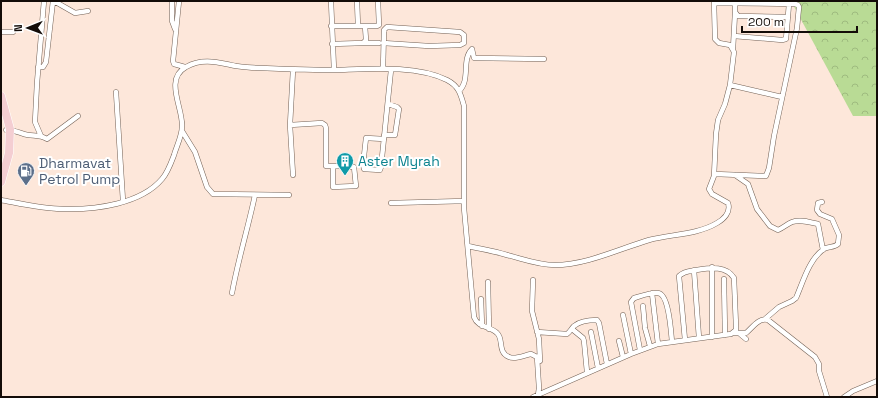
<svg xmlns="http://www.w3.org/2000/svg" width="878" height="398" viewBox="0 0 878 398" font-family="'Space Grotesk',sans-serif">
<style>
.forest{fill:url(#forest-crowns)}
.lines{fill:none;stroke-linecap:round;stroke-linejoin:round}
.minor-casing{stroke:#736155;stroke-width:5.5}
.trunk-casing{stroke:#fff;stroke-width:9}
.minor{stroke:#fff;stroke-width:4.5}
.trunk{stroke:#f4ced2;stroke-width:8}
.labels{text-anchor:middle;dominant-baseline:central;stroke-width:4;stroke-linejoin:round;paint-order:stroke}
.culture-label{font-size:14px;fill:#0d838f;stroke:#fff;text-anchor:start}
.service-label{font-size:14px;fill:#4e5e75;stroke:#fff;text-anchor:start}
</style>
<defs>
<pattern id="forest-crowns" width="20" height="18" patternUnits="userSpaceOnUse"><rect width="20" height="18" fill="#b9db95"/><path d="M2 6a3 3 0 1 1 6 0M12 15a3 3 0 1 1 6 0" fill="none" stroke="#9ebb7f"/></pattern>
</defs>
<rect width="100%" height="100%" fill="#fde7da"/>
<path class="forest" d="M 791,1 L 877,1 L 877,116 L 853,116 Z"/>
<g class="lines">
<g class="minor-casing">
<path id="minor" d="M 54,1 L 75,13 L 88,11
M 172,1 L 172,21 L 175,29
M 179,1 L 173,61 L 174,64 L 185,67
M 331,1 L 334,70
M 357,1 L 358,26
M 735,3 L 735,12 L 738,16 L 788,17
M 331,26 L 365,26 L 366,40 L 363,43 L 332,44
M 365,26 L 377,26 L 379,25 L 378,1
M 1,32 L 13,32
M 734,36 L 782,40 L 786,39 L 789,4
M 363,43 L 379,43
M 733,49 L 735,13
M 38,67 L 43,67 L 46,62 L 53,1
M 383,69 L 384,30 L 387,27 L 460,32 L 464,35 L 464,43 L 460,45 L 429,46 L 383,43
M 293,70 L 290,125 L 322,123 L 325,125 L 326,128 L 326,166 L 333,166 L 333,187 L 356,186 L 354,167 L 333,166
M 730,85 L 782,97
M 459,91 C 471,80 461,60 472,49 L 474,58 L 544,59
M 116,92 L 123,201
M 290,125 L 293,175
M 6,130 C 14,129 21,134 28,135 C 35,136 41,135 47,139 L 78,116
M 182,131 L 195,152 L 207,187 L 213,194 L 289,195
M 384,135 L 395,135 L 399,109 L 397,107 L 388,104
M 41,136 L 35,122 L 37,83 L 44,1
M 384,139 L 366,138 L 363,165 L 364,169 L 380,170 L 381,167 L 391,70
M 735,175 L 748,184 L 757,209 L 770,226 L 778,230 C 783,228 787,224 792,222 C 800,219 810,222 818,224 L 823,250
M 714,176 L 715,174 L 766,176 L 769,168 L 774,136 L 797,28 L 799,7 L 798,5 L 795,4 L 714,3
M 1,200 C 22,204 43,209 64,209 C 95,210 141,204 162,179 C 168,172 171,163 174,155 C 177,145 182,136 182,126 C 183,108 164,79 186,67 C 203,57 220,63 236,66 C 244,67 253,68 261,68 C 286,69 311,70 336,70 C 370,69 416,65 447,80 C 459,86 461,95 464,106 L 464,208 L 474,317 C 478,328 490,326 497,333 C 504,339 497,352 509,357 C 515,360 525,355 531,354 L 537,357 L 539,388 L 538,395
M 391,203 L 464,201
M 468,246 C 481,249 494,251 507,255 C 523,259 538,265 555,265 C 586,265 619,249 649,240 C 671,234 697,235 717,223 C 724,219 731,212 728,203 L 712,194 L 709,189 L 714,176 L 716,134 L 718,120 L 725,104 L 730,85 L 734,52 L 730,45 L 719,43 L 715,39 L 714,1
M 712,267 L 712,337
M 694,270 L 699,338
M 724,279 L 725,335
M 533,280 L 532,311 L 539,339 L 540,361
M 488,282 L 489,329
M 232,293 C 238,260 248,228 255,195
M 652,293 L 658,344 L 731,334 L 736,330 L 736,326 L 734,278 C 726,265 710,268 696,270 C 690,271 684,271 679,276 L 685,340
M 481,299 L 482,326
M 643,306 L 645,328 L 650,346
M 623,315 L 631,354
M 765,319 L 779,307 L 792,301 L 796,298 C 803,282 809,259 824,249 C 828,246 834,248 838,244 L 839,235 L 832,219 L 820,214 L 817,210 L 818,203 L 822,202
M 572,329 L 583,338 L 584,341 L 587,372
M 537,332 L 567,334 C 570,332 571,329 574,326 C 580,321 589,320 597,320 L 599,323 L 607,364
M 591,332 L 598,368
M 733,333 L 746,333 C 752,328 759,317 768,320 L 815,357 L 819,364 L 819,371 L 827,397
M 740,334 L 746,339
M 619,341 L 623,357
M 640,350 L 631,302 L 634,298 C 641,296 651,292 658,293 C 669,294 671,332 672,342
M 533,397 L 631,354 L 658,344
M 844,397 L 853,391 L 877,381"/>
</g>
<g class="trunk-casing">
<path id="trunk" d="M 1,96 L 10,129 L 9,153 L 1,182"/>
</g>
<use href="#minor" class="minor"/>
<use href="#trunk" class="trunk"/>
</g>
<defs>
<g id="building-pin" transform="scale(0.9)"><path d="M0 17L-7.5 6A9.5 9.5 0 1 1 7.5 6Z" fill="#0f9aa8" stroke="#fff"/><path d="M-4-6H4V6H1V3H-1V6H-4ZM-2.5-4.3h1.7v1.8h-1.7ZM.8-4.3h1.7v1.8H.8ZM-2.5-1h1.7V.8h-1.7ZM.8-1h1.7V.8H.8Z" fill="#fff"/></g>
<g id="fuel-pin" transform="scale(0.9)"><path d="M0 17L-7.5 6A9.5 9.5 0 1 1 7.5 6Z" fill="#5c6f8a" stroke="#fff"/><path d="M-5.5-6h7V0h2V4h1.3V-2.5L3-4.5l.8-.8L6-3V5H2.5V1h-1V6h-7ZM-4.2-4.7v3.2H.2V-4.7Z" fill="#fff"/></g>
</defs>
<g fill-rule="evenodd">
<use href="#building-pin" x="345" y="161"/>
<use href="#fuel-pin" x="26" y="171"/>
</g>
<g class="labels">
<g class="culture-label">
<text x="358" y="161">Aster Myrah</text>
</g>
<g class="service-label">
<text x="39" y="163">Dharmavat<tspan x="39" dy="16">Petrol Pump</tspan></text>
</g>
</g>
<rect width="878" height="398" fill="none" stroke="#130c08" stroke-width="4"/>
<g transform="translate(28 28) rotate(269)" stroke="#ffffff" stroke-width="3" paint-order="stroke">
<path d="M0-3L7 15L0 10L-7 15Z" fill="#130c08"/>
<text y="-6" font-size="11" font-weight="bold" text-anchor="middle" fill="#130c08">N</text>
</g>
<path d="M742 26v6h115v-6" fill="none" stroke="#130c08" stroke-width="2"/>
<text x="748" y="26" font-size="12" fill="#130c08" stroke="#ffffff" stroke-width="3" paint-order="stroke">200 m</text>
</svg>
